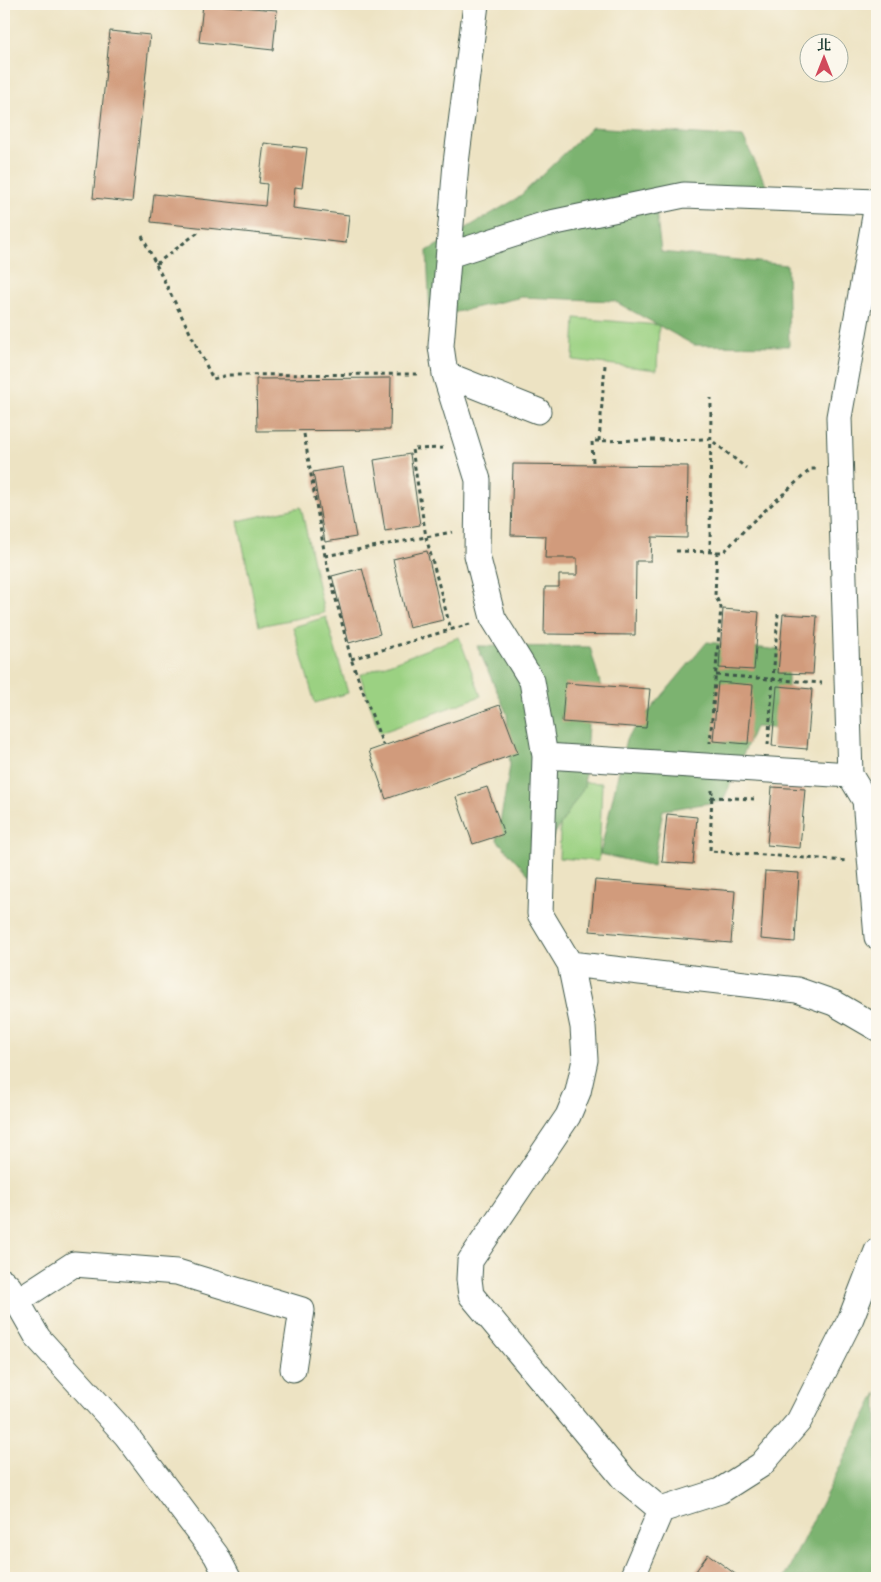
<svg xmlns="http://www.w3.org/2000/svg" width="881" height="1582" viewBox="0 0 881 1582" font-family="'Libre Bodoni','Noto Serif TC',serif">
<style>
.green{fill:#9bd182;stroke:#5d875b}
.forest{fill:#7cb370;stroke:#4e7852}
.building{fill:#d19b7b}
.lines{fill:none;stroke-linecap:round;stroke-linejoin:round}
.minor-casing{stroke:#3e5649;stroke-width:27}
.path{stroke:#3e5649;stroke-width:3;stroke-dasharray:4 4;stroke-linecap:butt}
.minor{stroke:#fff;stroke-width:25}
</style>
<rect width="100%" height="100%" fill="#fbf7ec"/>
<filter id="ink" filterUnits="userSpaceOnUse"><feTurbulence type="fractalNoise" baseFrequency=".02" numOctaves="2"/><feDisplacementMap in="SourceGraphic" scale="10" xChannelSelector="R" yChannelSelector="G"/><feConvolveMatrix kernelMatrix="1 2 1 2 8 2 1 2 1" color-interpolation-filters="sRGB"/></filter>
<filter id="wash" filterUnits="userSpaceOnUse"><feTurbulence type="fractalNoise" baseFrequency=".0096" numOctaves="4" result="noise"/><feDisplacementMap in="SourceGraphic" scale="20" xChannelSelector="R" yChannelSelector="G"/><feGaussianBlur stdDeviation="1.12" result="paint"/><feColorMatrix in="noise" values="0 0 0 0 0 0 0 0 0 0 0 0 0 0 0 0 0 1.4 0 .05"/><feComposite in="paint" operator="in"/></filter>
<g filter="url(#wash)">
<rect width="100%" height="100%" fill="#ede3c3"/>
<path class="green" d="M 575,318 L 659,325 L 657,370 L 573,360 Z
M 301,507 L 324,613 L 259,626 L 238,521 Z
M 326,617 L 348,693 L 315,703 L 293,627 Z
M 459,637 L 481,696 L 380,733 L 360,675 Z
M 562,781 L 602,783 L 599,861 L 559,858 Z"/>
<path class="forest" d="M 592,127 L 743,137 L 769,191 L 654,193 L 661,252 L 787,265 L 789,346 L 694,345 L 614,301 L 522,297 L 430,318 L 427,251 L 518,198 Z
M 707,642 L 788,651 L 788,729 L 755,727 L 723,801 L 663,810 L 653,866 L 600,854 L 626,739 Z
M 477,646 L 590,647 L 607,708 L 588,725 L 584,787 L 529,875 L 497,840 L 510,766 L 507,714 Z
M 877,1393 L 877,1578 L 784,1578 Z"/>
<g id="blocks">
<path class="building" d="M 203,4 L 277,10 L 273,50 L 199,42 Z
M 110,31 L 150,35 L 132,202 L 93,198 Z
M 264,143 L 307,148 L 302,188 L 295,187 L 293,208 L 349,215 L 346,243 L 151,222 L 154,194 L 265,206 L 267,184 L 259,183 Z
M 391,378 L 390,430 L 257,431 L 256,379 Z
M 410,454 L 420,525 L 385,531 L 374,460 Z
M 513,464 L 688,466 L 687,538 L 652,537 L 651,561 L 636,561 L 635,635 L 544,634 L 545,587 L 559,587 L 559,575 L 577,575 L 577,558 L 545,558 L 546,536 L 511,535 Z
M 343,467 L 356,537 L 325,542 L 313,472 Z
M 427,551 L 443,620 L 409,628 L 393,559 Z
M 362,568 L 380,634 L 349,643 L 332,576 Z
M 723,609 L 759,612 L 754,670 L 719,668 Z
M 783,614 L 817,616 L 813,674 L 778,673 Z
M 718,682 L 753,685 L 748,744 L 713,741 Z
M 565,683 L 650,689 L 646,728 L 562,722 Z
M 777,686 L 812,689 L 807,749 L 772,746 Z
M 500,705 L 518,753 L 386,799 L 369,751 Z
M 487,787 L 504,834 L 473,844 L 456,797 Z
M 772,787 L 805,789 L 800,848 L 767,845 Z
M 667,814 L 697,817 L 693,864 L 662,862 Z
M 765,871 L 799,873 L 795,942 L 761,939 Z
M 595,880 L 735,891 L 731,943 L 590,931 Z
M 708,1554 L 738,1576 L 736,1578 L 691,1578 Z"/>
</g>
</g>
<g filter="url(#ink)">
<use href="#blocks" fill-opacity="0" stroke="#3e5649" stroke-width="1"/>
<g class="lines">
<g class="minor-casing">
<path id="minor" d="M 476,4 L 456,163 L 441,346 L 445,374 L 478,480 L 477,555 L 493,618 L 532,681 L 545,756 L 540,914 L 570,964 L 583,1027 L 585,1060 L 578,1092 L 568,1116 L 470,1261 L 469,1279 L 471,1295 L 624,1479 L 661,1510
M 877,205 L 839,417 L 850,775 L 865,800 L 877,937
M 449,255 L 546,224 L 684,195 L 877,202
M 445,374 L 538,411
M 545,756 L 850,775
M 570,964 L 797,990 L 834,1003 L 877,1028
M 4,1282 L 9,1287 L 38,1338 L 126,1435 L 216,1555 L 228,1578
M 17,1301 L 74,1264 L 177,1272 L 302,1310 L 293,1369
M 632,1578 L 661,1510 L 720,1491 L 761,1465 L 799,1421 L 851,1318 L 877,1251"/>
</g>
<path class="path" d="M 142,236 L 213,379 L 228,375 L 420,374
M 156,264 L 197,233 L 197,229
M 304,434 L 325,556 L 351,659 L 383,745
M 599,441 L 605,365
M 443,448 L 412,449 L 426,537 L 451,630
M 593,462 L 592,441 L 710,439 L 746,468
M 676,551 L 717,552 L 715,595 L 721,607 L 710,743
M 710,552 L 711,398
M 717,552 L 724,552 L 750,524 L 811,469 L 817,469
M 325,556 L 452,532
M 351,659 L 470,624
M 716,675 L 822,683
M 768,745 L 778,614
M 712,790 L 710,851 L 847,861
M 711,797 L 754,799"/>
<use href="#minor" class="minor"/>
</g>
</g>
<rect width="881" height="1582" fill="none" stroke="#fbf7ec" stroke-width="20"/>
<g transform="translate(824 58)"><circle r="24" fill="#fbf7ec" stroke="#a3ada2"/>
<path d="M0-4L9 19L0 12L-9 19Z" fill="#d1495b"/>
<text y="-8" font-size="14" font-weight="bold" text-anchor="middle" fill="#1f3d34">北</text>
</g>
</svg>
